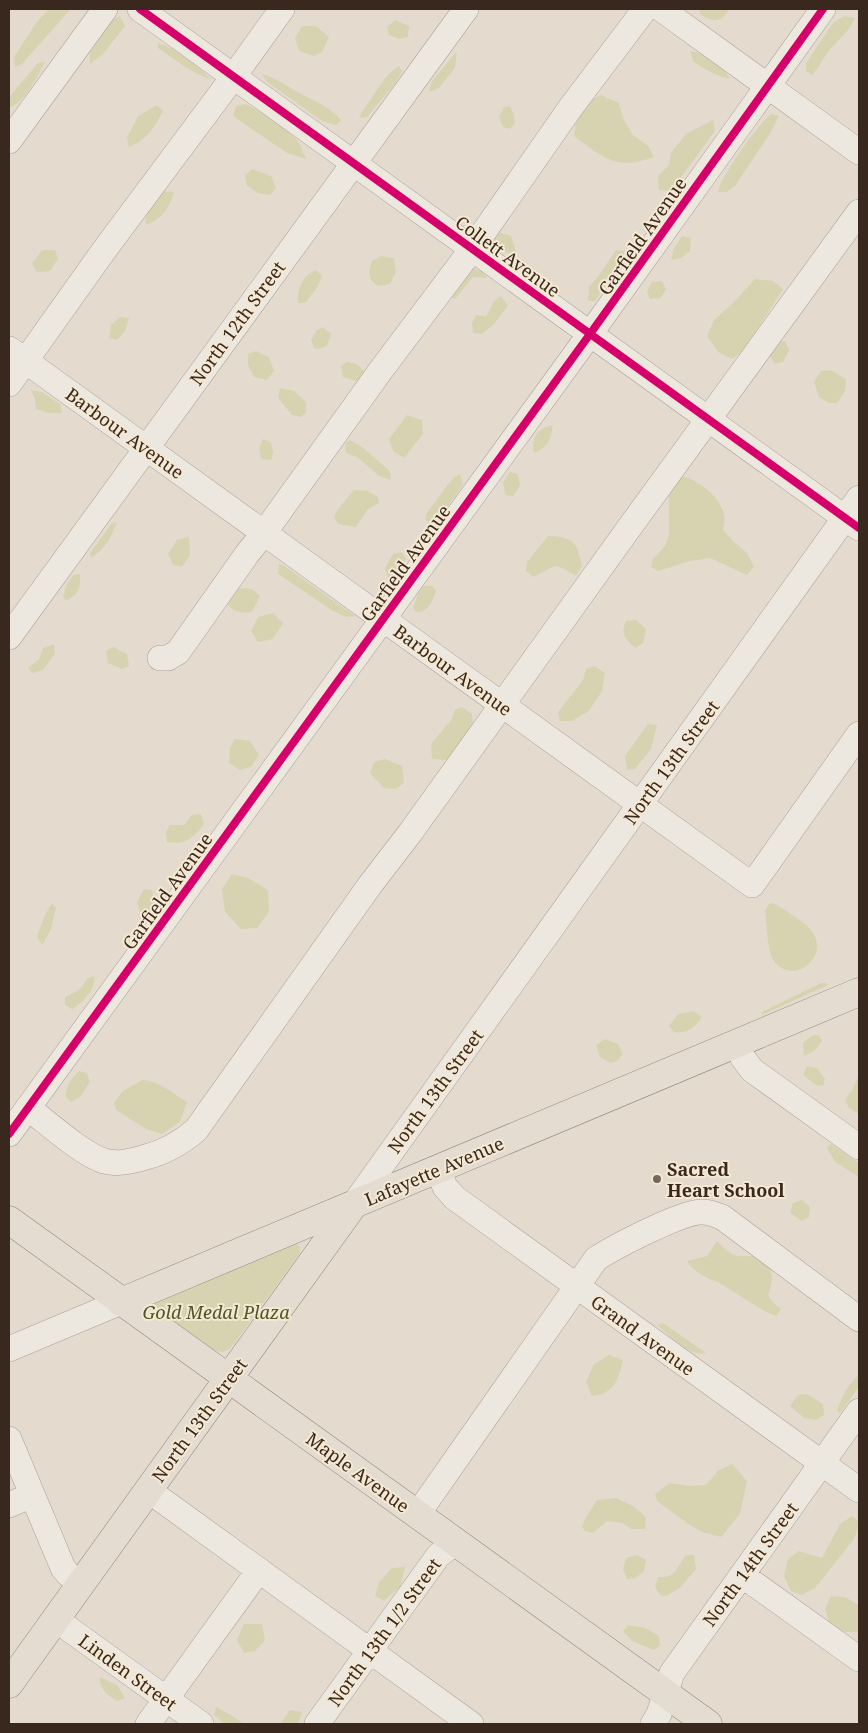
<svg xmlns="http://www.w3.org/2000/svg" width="868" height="1733" viewBox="0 0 868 1733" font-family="'Noto Serif',serif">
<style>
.green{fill:#d7d3b0}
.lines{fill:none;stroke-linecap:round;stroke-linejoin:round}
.minor-casing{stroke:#aaa096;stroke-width:26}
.major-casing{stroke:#8f867d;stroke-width:29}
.minor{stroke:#ece7df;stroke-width:25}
.major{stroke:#e4dcd1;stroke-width:28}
.cycleway-casing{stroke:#f5e8d3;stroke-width:11}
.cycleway{stroke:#d6006c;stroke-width:8}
.poi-dot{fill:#75675c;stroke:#f5e8d3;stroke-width:2}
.labels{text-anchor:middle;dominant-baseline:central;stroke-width:4;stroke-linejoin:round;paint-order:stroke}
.street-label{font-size:18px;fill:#39281e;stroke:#f5e8d3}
.poi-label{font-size:18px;font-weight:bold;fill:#39281e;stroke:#f5e8d3;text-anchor:start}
.park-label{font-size:18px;font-style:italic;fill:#4f5525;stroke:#f5e8d3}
</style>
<rect width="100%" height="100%" fill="#e4dbce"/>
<path class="green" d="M 49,9 L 69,9 L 69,11 L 22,64 L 15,67 L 14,57 L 36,23 Z
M 700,9 L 730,9 C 720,23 713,23 700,14 Z
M 120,16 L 125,26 L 104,53 L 90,64 L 90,53 L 113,20 Z
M 844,16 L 855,18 C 848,33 838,40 828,52 C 822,60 819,68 812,75 L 806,71 L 806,63 L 833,23 Z
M 395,20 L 409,26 L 408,37 L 400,39 L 389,35 L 387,27 Z
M 302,26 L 316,26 L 329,37 L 322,52 L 314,56 L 299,51 L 295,38 Z
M 158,43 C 180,49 195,64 212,80 C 192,73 175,60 158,48 Z
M 457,51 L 455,68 L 439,88 L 429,92 L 432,81 Z
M 690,51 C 707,53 720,66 731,79 C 716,76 705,70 693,61 Z
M 45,62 C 37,77 25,102 9,108 L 10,96 L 38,63 Z
M 399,66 L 402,71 L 396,82 L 367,117 L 359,118 C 362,111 365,108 369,102 C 379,88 384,75 399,66 Z
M 262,74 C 274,77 284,84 294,90 C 310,99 328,105 341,120 L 336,125 L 322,121 L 267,82 Z
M 601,95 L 619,103 L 623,118 L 633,135 L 648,146 L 654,157 C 617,171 603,158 574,136 L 576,121 L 587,102 Z
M 246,104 L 276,121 L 298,141 L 306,159 L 287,153 L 233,116 L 236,106 Z
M 157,105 L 163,111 C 154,128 148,139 129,147 L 127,138 L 138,116 Z
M 510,106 L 514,115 L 515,124 L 510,129 L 503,127 L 499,117 L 504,107 Z
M 772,114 L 779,116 L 771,132 L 735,186 L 727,192 L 718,192 C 719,189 720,184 722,181 C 729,167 760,120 772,114 Z
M 713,120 L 715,131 L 671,191 L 659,190 L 658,176 L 669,165 L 671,153 L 686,134 Z
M 252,169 L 271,176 L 276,188 L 270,195 L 258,193 L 247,186 L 245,176 Z
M 163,191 L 174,192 C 168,210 164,217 146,225 C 143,212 154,200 163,191 Z
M 499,232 L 511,236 L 517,254 C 506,254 501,250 494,241 Z
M 682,236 L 691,238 L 690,251 L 681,258 L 671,260 L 674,248 Z
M 42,250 L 55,250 L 58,259 L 50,271 L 37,272 L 32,264 Z
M 616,250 L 625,251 L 618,267 L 595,301 L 588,301 L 589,287 L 600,274 Z
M 381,256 L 394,258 L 396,272 L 390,284 L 378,286 C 366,278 369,273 372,261 Z
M 473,268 L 483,272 L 487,278 L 473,277 L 455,299 L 449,296 Z
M 316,270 L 322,276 L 317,288 L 305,303 L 298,303 C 297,288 302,276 316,270 Z
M 755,279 L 773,281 L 783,289 L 744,350 L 732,359 L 718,352 L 707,336 L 714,320 L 733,303 Z
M 662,281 L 666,289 L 661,298 L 650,299 L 647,291 L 652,282 Z
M 501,296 L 508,306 L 494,324 L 482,334 L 473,333 L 472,323 L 476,315 L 486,316 C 493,308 490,302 501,296 Z
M 120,317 L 129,318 L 125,331 L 117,340 L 109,338 L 111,325 Z
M 323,327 L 331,334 L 327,346 L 319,349 L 314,348 L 311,340 L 317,330 Z
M 785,341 L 789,350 L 783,362 L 775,364 L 770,356 L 776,342 Z
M 256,351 L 269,357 L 274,371 L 267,380 L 254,377 L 248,365 L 248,354 Z
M 347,362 L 357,364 L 364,371 L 359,382 L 343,377 L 341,366 Z
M 831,370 L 846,379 L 845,391 L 837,403 L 829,403 L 819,397 L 814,382 L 821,371 Z
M 280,388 L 294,391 L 306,402 L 306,412 L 301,417 L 292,415 L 278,398 Z
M 31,390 L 42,392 L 60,404 L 62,413 L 49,413 L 36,409 L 35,399 Z
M 407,415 L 422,420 L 423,434 L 404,458 L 393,451 L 389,439 Z
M 553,425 C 551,439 549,447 534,453 C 530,438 539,427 553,425 Z
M 263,439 L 271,442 L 273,453 L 271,460 L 261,459 L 259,448 Z
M 350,440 L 362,447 L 390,471 L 391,480 L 379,476 L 357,457 L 346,453 L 345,444 Z
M 510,472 L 518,474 L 520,486 L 513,496 L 505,495 L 503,482 Z
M 460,474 L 463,484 L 448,506 L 432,522 L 426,521 L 426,514 L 453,478 Z
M 677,474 C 697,480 718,493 724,514 C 725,519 724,525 723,530 L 733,541 L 747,553 L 754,567 L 747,575 L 710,558 L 690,561 L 658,571 L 651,567 L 653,559 L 665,546 L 669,535 L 669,496 Z
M 354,490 L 368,491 L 378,497 L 379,503 L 368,509 L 356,527 L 338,524 L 334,517 C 337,508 348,498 354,490 Z
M 117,522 C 110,539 107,547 91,558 L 90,553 L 112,523 Z
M 548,536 C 574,537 577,542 582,566 L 576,576 L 565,569 L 555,566 L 533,577 L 526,571 L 527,562 Z
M 189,537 L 190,555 L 182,567 L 173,565 L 168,554 L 177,540 Z
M 402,552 L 406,559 L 397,575 L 388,578 L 385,568 L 393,554 Z
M 279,564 L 283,565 L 355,616 L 346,617 L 333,611 L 278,574 Z
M 80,574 C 81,588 79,594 66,601 L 63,596 L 67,584 L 73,575 Z
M 424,586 L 432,586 L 436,591 C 433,601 428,613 416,612 L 413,607 L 418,594 Z
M 246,588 L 253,590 L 260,596 L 252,612 C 241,614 234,612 227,604 L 238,589 Z
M 273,613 L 283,623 L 273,639 L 258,642 L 251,631 L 258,617 Z
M 636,620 L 646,629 L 643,643 L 635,648 C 625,638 620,635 626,621 Z
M 54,644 L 55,654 L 43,670 L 32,673 L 28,668 L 39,659 L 43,648 Z
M 113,647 L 127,654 L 129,666 L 122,669 L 108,663 L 106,651 Z
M 594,666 L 605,673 L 602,691 L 589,711 L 572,721 L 560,721 L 558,712 L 583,680 L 586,669 Z
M 462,707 L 472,714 L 473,726 L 456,752 L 447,760 L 432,759 L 431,744 L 451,720 L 455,710 Z
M 648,724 L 657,725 L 651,749 L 635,769 L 627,770 L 625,756 Z
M 235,739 L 250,741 L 259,755 L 251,767 L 240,770 L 229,763 L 230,747 Z
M 385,759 L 402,766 L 404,783 L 395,789 L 384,788 L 370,773 L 374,762 Z
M 201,814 L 204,824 C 192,839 187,845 167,842 L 166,832 L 170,825 L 184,825 L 192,815 Z
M 232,874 L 248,878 L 268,890 L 269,912 L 257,928 L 241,929 L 225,912 L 222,889 Z
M 144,889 L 152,890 L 154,902 L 148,912 L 140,912 L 137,902 Z
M 52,903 L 56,908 L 51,929 L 42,945 L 37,936 L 45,915 Z
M 772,903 L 777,905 C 786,911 804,921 811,930 C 832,956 793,987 774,961 C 767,951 767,924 765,911 L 769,904 Z
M 95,976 C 94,991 84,1002 72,1009 L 65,1005 L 65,997 L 79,990 L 88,978 Z
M 821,983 L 826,983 L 828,985 L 762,1015 L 762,1012 Z
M 693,1011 L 702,1017 C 694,1028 688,1034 674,1032 L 669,1026 L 678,1014 Z
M 819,1035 L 822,1041 L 814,1051 L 804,1056 L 803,1043 L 811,1036 Z
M 605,1039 L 618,1044 L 623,1054 L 617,1061 L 610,1063 L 600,1057 L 596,1045 Z
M 807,1066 L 817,1068 L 825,1079 L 823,1086 L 816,1085 L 803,1075 Z
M 79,1071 L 87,1073 L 90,1082 L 80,1097 L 71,1102 L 66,1097 C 65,1086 71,1079 79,1071 Z
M 859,1075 L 859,1114 L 849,1108 L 845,1100 L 853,1089 Z
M 142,1080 C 160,1081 172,1093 187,1102 L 180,1122 L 162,1134 L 146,1129 L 116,1110 L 114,1103 L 123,1091 Z
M 831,1144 L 859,1163 L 859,1177 L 835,1162 L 827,1148 Z
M 802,1200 L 810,1207 L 809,1217 L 802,1221 L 790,1213 L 793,1203 Z
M 717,1241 C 739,1264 737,1253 765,1257 C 767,1262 772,1271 772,1277 C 772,1296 760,1292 781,1309 L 776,1316 L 764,1311 L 718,1282 C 705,1278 694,1272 687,1261 L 707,1256 Z
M 294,1243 L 300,1246 L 300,1253 L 230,1349 L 223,1352 L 211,1350 L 159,1312 L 155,1307 L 155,1303 L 158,1300 Z
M 663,1323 L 706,1353 C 688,1357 671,1336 657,1325 Z
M 609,1355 L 623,1360 C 618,1379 615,1394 592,1396 L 586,1382 L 594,1364 Z
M 859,1375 L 859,1387 L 840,1413 L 837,1410 C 842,1397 848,1384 859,1375 Z
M 807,1394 L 823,1404 L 824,1415 L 816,1420 L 804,1418 L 790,1406 L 798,1395 Z
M 732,1464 L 747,1481 L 740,1514 L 721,1537 L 702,1532 L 690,1525 L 657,1501 L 655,1494 L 670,1483 L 690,1486 L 706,1485 L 719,1470 Z
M 616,1498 L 633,1506 L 646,1517 L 645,1529 L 631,1529 L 622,1523 L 607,1521 L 593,1533 L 585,1531 L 582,1527 L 585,1519 L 597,1500 Z
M 852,1516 L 859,1522 L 859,1526 L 854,1539 L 815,1588 L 802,1595 L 791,1591 L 784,1576 L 788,1559 L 799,1551 L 822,1558 L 840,1524 Z
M 637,1555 L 646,1560 L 644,1572 L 635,1578 L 627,1579 L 623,1569 L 626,1558 Z
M 686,1555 L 694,1555 L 696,1569 L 680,1588 L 666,1596 L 660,1595 L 655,1587 L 658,1577 C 677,1578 676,1568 686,1555 Z
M 405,1567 L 400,1587 L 384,1601 L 375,1596 L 379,1582 L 392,1568 Z
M 831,1596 L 845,1597 L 859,1605 L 859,1632 L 845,1632 L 830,1625 L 825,1609 Z
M 244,1624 L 262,1624 L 265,1640 L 255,1651 L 244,1653 L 237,1640 Z
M 628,1625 L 645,1628 L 659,1636 L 660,1646 L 654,1650 L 632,1641 L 623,1631 Z
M 100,1677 L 117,1685 L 125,1698 L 117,1701 C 109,1696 98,1689 100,1677 Z
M 216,1707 L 231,1715 L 244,1724 L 225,1724 L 214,1715 Z
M 290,1710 L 302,1712 L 298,1724 L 280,1724 Z"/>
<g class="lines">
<g class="minor-casing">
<path id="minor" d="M 140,9 L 859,528
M 661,9 L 859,152
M 9,141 L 105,9
M 9,349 L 752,885 L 859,734
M 9,384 L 105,249 L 234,76 L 282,9
M 9,637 L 466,9
M 160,658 L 168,658 L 178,652 L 247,554 L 264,533 L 381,370 L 472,249 L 571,107 L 645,9
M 737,1043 L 743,1058 L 752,1070 L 859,1147
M 28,1108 C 48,1123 82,1154 104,1161 C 118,1165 132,1161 146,1157 C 165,1152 181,1143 196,1130 L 370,885 L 410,833 L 624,535 L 859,212
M 9,1134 L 590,334 L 823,9
M 438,1169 L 445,1187 L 455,1198 L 859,1490
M 354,1204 L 859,498
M 9,1349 L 121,1302
M 9,1439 L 63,1568 L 68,1574 L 81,1583
M 148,1490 L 471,1724
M 9,1505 L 32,1495
M 417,1515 L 596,1259 C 614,1247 685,1210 703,1212 C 709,1212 716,1215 722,1217 L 859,1319
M 742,1575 L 859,1659
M 55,1619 L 201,1724
M 148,1724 L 259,1570
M 317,1724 L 438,1556 L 455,1542
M 653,1724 L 659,1714 L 672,1673 L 859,1411"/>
</g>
<g class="major-casing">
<path id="major" d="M 9,1220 L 708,1724
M 121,1302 L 859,992
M 9,1684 L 354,1204"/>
</g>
<use href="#minor" class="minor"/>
<use href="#major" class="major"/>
<g class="cycleway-casing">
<path id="cycleway" d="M 140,9 L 859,528
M 9,1134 L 590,334 L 823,9"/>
</g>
<use href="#cycleway" class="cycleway"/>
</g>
<circle class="poi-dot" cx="657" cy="1179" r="5"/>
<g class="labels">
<g class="street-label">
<text transform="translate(642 236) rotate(-55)">Garfield Avenue</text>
<text transform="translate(508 256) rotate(36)">Collett Avenue</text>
<text transform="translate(237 323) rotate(-54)">North 12th Street</text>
<text transform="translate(125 433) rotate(36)">Barbour Avenue</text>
<text transform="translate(405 563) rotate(-54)">Garfield Avenue</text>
<text transform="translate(453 670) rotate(36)">Barbour Avenue</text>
<text transform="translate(671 762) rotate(-54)">North 13th Street</text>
<text transform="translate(167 891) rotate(-54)">Garfield Avenue</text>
<text transform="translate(435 1091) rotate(-54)">North 13th Street</text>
<text transform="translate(434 1171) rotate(-23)">Lafayette Avenue</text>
<text transform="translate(643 1335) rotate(36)">Grand Avenue</text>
<text transform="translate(199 1420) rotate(-54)">North 13th Street</text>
<text transform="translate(358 1472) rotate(36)">Maple Avenue</text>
<text transform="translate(750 1564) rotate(-54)">North 14th Street</text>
<text transform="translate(384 1632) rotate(-54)">North 13th 1/2 Street</text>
<text transform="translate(128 1672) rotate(36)">Linden Street</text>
</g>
<g class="poi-label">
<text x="667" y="1169">Sacred<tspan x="667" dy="21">Heart School</tspan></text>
</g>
<g class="park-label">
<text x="216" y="1312">Gold Medal Plaza</text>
</g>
</g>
<rect width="868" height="1733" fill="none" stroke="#39281e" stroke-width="20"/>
</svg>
